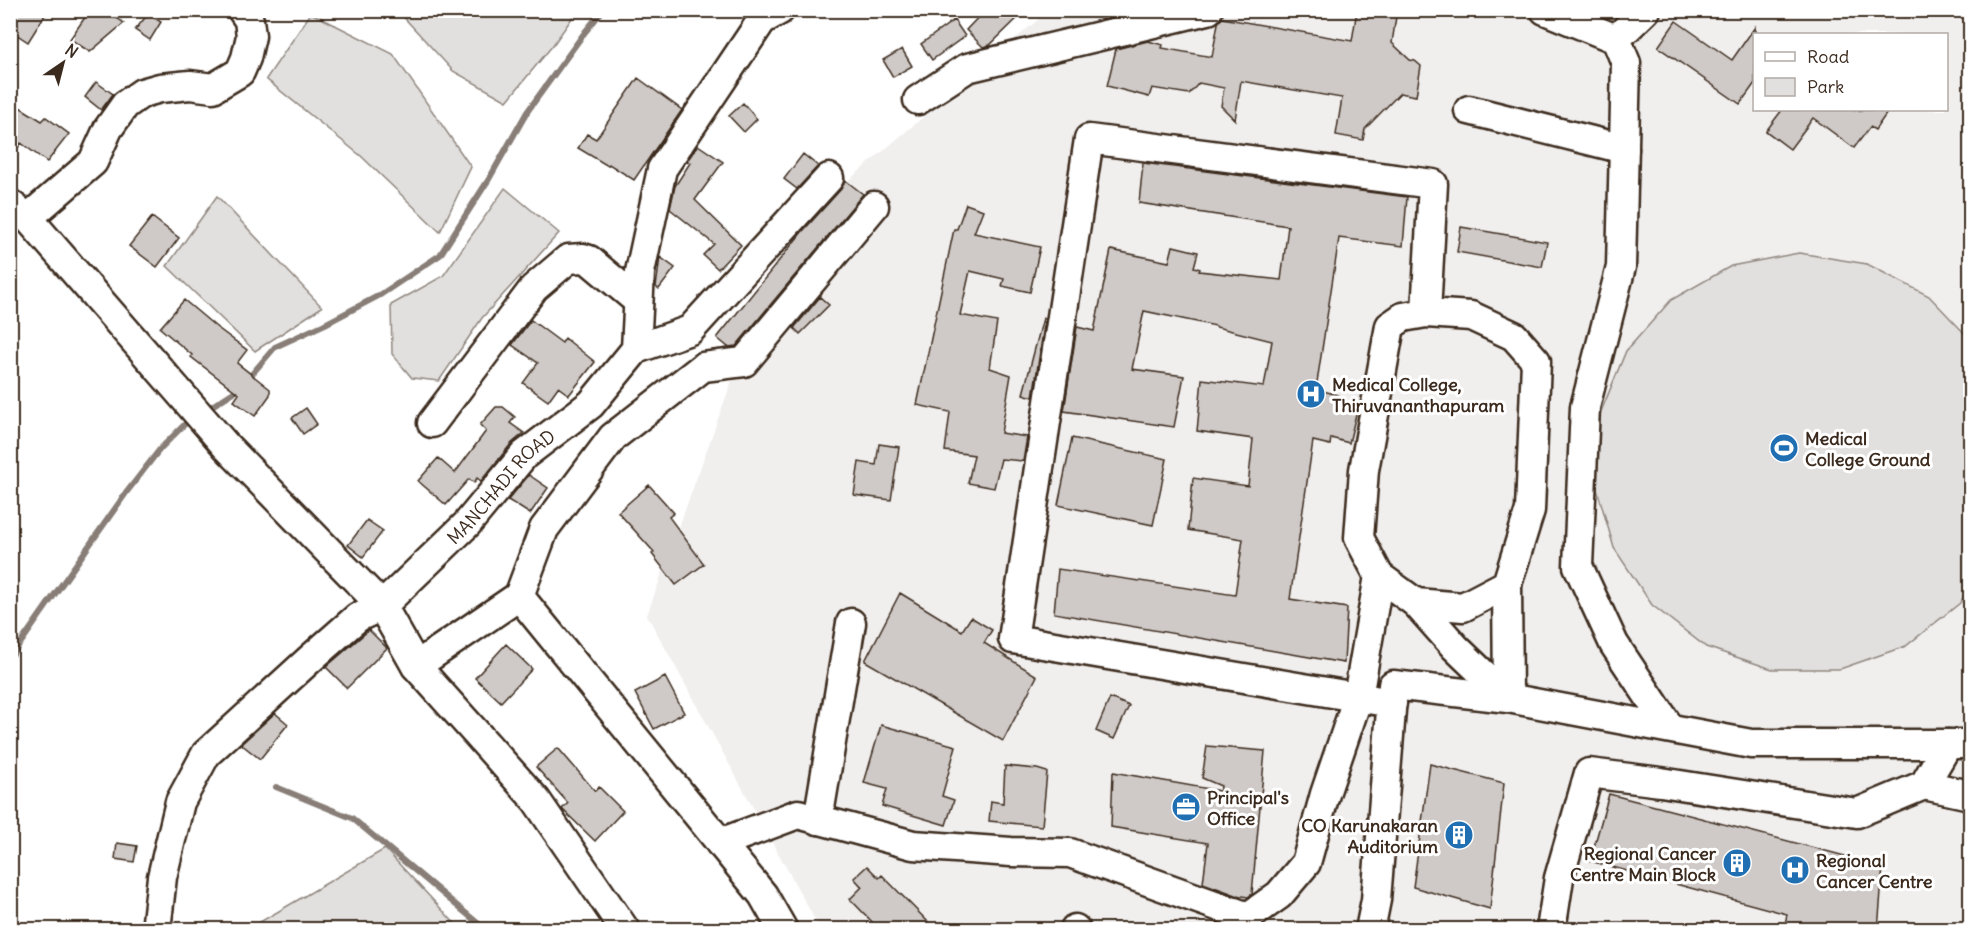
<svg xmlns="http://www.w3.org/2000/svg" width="1981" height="940" viewBox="0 0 1981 940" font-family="Delius,sans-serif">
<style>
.built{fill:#f1efee;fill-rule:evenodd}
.green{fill:#e2e0de;stroke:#8e857e;stroke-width:1.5}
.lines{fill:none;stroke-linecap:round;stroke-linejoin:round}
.stream{stroke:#887e77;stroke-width:6}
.building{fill:#cfcac7;stroke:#3b2a1e;stroke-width:1.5}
.minor-casing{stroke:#3b2a1e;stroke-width:33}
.minor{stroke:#fff;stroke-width:28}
.labels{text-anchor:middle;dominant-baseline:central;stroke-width:6;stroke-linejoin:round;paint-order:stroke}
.poi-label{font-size:18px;font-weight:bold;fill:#3b2a1e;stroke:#fff;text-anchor:start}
.street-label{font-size:18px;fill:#3b2a1e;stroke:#fff}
</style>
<rect width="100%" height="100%" fill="#fff"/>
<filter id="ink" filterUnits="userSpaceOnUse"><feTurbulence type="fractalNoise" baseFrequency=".0167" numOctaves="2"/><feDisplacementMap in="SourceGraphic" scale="12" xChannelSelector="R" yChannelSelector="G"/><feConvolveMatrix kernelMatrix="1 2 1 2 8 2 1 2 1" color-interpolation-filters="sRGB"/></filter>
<g filter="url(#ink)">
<path class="built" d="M 1055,10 L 1970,11 L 1970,929 L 820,929 L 647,615 L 785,234 L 1046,13 ZM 1754,34 L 1946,34 L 1946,110 L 1754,110 Z"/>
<path class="green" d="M 398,11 L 577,11 L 553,45 L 507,101 L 453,71 Z
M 311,13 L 393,54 L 471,167 L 440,232 L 361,156 L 266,79 Z
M 505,188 L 559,233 L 482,318 L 439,381 L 412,378 L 392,354 L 391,305 L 443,276 Z
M 217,196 L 322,307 L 255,351 L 167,266 Z
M 1799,253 L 1867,264 L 1929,296 L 1970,339 L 1970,586 L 1960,603 L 1906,646 L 1840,669 L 1772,669 L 1706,647 L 1652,605 L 1614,548 L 1595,482 L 1600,414 L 1626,351 L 1671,300 L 1731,266 Z
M 385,849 L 460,929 L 248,929 Z"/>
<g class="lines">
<path class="stream" d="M 212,406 L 240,388 L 275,347 L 325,324 L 380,295 L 440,255 L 489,179 L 527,112 L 585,32 L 603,10
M 10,658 L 126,493 L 160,449 L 190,419
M 276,787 L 352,818 L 486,930"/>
</g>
<path class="building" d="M 10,10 L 48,10 L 28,42 L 10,30 Z
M 90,10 L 105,10 L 124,23 L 90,52 L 70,39 Z
M 985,10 L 1026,10 L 990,45 L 983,47 L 966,30 Z
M 1357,10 L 1397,10 L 1392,43 L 1410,60 L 1415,61 L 1421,66 L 1416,96 L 1400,93 L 1365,129 L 1363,140 L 1336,135 L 1342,98 L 1241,81 L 1235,120 L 1221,106 L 1224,88 L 1199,83 L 1189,94 L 1152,88 L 1149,97 L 1107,86 L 1116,49 L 1148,41 L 1163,45 L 1162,48 L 1212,57 L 1218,23 L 1222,18 L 1352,41 Z
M 148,14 L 161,22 L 150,40 L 135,30 Z
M 954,20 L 965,36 L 932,60 L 921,44 Z
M 1676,21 L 1732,60 L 1755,27 L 1755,83 L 1740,104 L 1658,47 Z
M 902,49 L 912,66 L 893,77 L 883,60 Z
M 638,78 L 682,110 L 634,180 L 609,164 L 608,166 L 578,148 L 587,134 L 596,139 Z
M 96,82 L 113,94 L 101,110 L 85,97 Z
M 10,101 L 42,121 L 46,117 L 69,134 L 47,162 L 21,143 L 10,160 Z
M 743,103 L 757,119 L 744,132 L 729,116 Z
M 1782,110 L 1889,110 L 1875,130 L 1870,127 L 1854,148 L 1813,118 L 1790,149 L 1766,131 Z
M 698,145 L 723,162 L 695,200 L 741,245 L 718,269 L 703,255 L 714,244 L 670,209 L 675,186 L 690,163 L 687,161 Z
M 803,154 L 818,166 L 797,189 L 784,179 Z
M 1143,163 L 1407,197 L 1403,246 L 1339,238 L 1316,389 L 1338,395 L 1337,401 L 1358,406 L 1349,443 L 1331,438 L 1330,445 L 1313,441 L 1290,599 L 1347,608 L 1344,663 L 1054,613 L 1058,569 L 1235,595 L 1243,539 L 1188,530 L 1193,478 L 1248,486 L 1253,439 L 1197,431 L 1202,379 L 1264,387 L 1272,341 L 1216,327 L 1216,326 L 1144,311 L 1132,369 L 1184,376 L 1174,427 L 1064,411 L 1077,327 L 1094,331 L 1111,250 L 1169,262 L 1173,246 L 1198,252 L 1194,267 L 1200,269 L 1199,271 L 1281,280 L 1288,226 L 1139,203 Z
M 845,180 L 863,194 L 736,346 L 728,347 L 717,338 L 802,232 L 841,189 Z
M 966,204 L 983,210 L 974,233 L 1040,247 L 1030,292 L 1002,286 L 1004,279 L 970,271 L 960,315 L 997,322 L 990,368 L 1011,375 L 1001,433 L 1027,437 L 1023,461 L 1001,459 L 994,488 L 968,483 L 974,455 L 945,451 L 950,412 L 917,405 L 954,229 L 957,229 Z
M 152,217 L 179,238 L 157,267 L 129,246 Z
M 1461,227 L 1547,242 L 1542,267 L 1457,252 Z
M 660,257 L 675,268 L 659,289 L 656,287 Z
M 820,297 L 829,305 L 800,334 L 794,328 Z
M 184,300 L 215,326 L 247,350 L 237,363 L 270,389 L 270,395 L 255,416 L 234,401 L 239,394 L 191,357 L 192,355 L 160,328 Z
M 1043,318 L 1045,319 L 1033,397 L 1023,394 Z
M 531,320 L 562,343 L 565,338 L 595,362 L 569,395 L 558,387 L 548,401 L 523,383 L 538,363 L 512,345 Z
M 496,407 L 503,407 L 515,417 L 510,423 L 524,433 L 511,444 L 481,481 L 477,478 L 474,483 L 469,479 L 446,505 L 418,481 L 438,458 L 455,473 L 486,431 L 480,425 Z
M 306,408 L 317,424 L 303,434 L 292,418 Z
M 1072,438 L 1167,459 L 1153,525 L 1058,505 Z
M 879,444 L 899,447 L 891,500 L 854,495 L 859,462 L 876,465 Z
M 529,475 L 548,488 L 530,514 L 508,500 Z
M 649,485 L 674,513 L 669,517 L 704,564 L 676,585 L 652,554 L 654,552 L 618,512 Z
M 367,520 L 383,531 L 363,557 L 348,545 Z
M 900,593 L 962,631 L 971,617 L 992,630 L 984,643 L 1037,676 L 1003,741 L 865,661 Z
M 369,630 L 387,648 L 347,688 L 326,667 Z
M 506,644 L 532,669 L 501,702 L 475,678 Z
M 665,677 L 684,713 L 654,729 L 635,693 Z
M 1110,698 L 1129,706 L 1114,739 L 1096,731 Z
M 275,713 L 288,724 L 260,759 L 241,744 Z
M 881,725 L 956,746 L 942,796 L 954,800 L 946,825 L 882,806 L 887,789 L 864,783 Z
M 1207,746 L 1265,751 L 1252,894 L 1248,897 L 1236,895 L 1203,883 L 1208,843 L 1111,827 L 1113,772 L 1220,791 L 1221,786 L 1202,778 Z
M 558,748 L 595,791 L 599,787 L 623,811 L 595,841 L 562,809 L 568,803 L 536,767 Z
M 1430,764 L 1504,783 L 1490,909 L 1413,887 Z
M 1005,766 L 1037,769 L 1047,772 L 1042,826 L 989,821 L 991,801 L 1003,803 Z
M 1609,794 L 1883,866 L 1878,930 L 1784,930 L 1787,914 L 1590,861 Z
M 117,843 L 137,846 L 134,862 L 115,859 Z
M 867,866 L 879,878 L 882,875 L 936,930 L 880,930 L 850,899 L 862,887 L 854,878 Z"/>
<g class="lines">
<g class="minor-casing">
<g id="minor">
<path d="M 1545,10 L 1616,39 L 1626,63 L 1621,267 L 1585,407 L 1578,566 L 1614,644 L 1670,728"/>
<path d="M 1616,39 L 1646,10"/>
<path d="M 918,100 L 967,68 L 1208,10"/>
<path d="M 1469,110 L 1624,149"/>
<path d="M 10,204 L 28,218 L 226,446 L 382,606 L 416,666 L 536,800 L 625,930"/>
<path d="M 28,218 L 93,162 L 108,129 L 125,105 L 142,93 L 160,88 L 190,85 L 213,88 L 240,72 L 246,58 L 251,36 L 249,20 L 242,10"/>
<path d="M 636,349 L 690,330 L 829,178"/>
<path d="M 432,423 L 534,288 L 568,259 L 583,258 L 589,260 L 638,301"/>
<path d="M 519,596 L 544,529 L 613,437 L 703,367 L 744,362 L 874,206"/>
<path d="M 1416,603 L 1455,647 L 1508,698 L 1507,584"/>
<path d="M 416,666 L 519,596 L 763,895 L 783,930"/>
<path d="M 1392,703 L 1013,639 L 1089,139 L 1433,184 L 1426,313 L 1403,317 L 1390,326 L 1364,470 L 1359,538 L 1379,576 L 1416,603 L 1463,607 L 1507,584 L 1530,510 L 1536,361 L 1514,336 L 1471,316 L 1426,313"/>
<path d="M 1924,785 L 1970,795"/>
<path d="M 818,820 L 851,623"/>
<path d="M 720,843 L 798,814 L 913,845 L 1011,852 L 1070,853 L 1248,917 L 1279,895 L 1306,863 L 1325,794 L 1358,697 L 1379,576"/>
<path d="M 1075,929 L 1076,930"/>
<path id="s1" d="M 156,930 L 162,877 L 180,802 L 206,754 L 309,660 L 358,617 L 382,606 L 467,524 L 524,455 L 591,404 L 636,349 L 640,272 L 662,169 L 762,20 L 780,10"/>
<path d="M 1370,930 L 1376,900 L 1393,685 L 1508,698 L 1751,744 L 1970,744"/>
<path d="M 1551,930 L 1559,878 L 1589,773 L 1661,782 L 1857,813 L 1924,785 L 1948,744"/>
</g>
</g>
<use href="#minor" class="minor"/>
</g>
</g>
<defs>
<g id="hospital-disc" transform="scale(1.5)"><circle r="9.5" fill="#1f6fb2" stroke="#fff"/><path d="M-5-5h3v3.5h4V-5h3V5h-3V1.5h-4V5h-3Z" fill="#fff"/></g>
<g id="stadium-disc" transform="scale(1.5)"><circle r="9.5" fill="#1f6fb2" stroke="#fff"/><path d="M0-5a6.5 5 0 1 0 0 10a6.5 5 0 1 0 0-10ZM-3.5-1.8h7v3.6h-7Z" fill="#fff"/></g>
<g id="office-disc" transform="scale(1.5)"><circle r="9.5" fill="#1f6fb2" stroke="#fff"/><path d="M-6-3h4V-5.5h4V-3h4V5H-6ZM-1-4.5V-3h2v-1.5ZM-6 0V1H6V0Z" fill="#fff"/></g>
<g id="building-disc" transform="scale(1.5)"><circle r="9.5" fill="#1f6fb2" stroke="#fff"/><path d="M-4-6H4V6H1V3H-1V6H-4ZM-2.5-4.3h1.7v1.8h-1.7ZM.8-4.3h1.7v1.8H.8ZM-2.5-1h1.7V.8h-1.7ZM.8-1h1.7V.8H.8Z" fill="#fff"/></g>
</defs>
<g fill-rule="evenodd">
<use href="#hospital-disc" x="1311" y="394"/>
<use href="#stadium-disc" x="1784" y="448"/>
<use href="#office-disc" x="1186" y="807"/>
<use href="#building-disc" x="1459" y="835"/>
<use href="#building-disc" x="1737" y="863"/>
<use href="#hospital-disc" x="1795" y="870"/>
</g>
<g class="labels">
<g class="poi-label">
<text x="1332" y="384">Medical College,<tspan x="1332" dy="21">Thiruvananthapuram</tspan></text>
<text x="1805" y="438">Medical<tspan x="1805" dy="21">College Ground</tspan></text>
<text x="1207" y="797">Principal's<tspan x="1207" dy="21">Office</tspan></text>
<text x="1438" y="825" text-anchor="end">CO Karunakaran<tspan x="1438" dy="21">Auditorium</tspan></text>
<text x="1716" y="853" text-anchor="end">Regional Cancer<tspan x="1716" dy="21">Centre Main Block</tspan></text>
<text x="1816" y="860">Regional<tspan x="1816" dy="21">Cancer Centre</tspan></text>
</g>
<g class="street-label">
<text stroke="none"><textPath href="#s1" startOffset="585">MANCHADI ROAD</textPath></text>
</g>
</g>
<rect width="1981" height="940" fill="none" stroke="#fff" stroke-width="36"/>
<rect x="18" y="18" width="1945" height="904" fill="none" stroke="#3b2a1e" stroke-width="2" filter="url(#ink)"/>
<rect x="1753" y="33" width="195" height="78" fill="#ffffff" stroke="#b1aaa5" stroke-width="1.5"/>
<rect x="1765" y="52" width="30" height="9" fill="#ffffff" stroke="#b1aaa5" stroke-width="1.5"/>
<text x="1807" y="63" font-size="18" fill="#3b2a1e">Road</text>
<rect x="1765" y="78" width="30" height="18" fill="#e2e0de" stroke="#b1aaa5" stroke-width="1.5"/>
<text x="1807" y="93" font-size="18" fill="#3b2a1e">Park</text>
<g transform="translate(63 63) rotate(35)" stroke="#ffffff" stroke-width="4.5" paint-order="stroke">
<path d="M0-4.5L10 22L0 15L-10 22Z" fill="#3b2a1e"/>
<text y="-9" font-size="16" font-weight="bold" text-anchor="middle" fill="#3b2a1e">N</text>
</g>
</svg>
